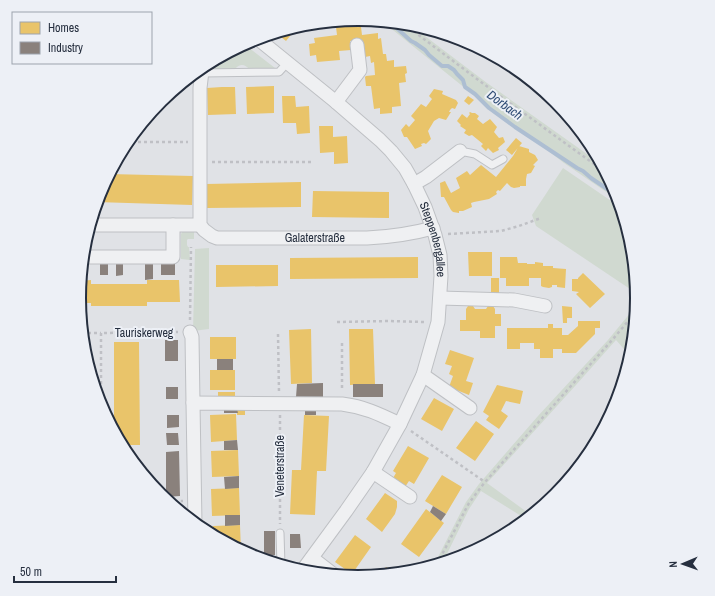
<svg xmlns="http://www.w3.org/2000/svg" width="715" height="596" viewBox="0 0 715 596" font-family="'Archivo Narrow',sans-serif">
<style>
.green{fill:#d0d9d0}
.homes{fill:#e9c46a}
.industry{fill:#8a817c}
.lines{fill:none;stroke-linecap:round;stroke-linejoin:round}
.stream{stroke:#adbed2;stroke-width:4}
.lane-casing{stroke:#bec0c4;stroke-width:9}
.street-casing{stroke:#bec0c4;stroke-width:15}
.path{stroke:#bfc0c5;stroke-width:2.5;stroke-dasharray:3 3;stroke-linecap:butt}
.lane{stroke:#eff0f2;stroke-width:7}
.street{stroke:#eff0f2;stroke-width:13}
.labels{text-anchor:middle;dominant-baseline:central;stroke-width:4;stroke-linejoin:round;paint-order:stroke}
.street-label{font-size:12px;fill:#262f3f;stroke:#edf0f6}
.water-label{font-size:13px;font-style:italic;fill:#2f4c75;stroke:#edf0f6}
.rim{fill:none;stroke:#262f3f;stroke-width:2}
</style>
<rect width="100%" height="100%" fill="#e0e2e6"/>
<path class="green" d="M 383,22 L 409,24 L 487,83 L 601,164 L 615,191 L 618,200 L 564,163 L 525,133 L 476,97 Z
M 244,44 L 275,68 L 250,70 C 245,64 240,63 235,69 L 211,70 L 210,65 L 212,61 Z
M 563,168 L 620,207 L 631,244 L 636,293 L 536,226 L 532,215 Z
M 184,229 L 194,229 L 194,239 L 188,239 L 187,240 L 187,245 L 188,247 L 189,247 L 190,260 L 181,259 L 181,234 Z
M 209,248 L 209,329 L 193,331 L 195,249 Z
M 636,306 L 635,316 L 633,318 L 634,320 L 630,356 L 616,340 L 576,385 L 487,483 L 531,515 L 526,519 L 481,491 L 469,509 L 443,562 L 434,565 L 466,502 L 479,484 L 538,416 L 608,340 Z"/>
<path class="homes" d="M 358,19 L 360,19 L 362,35 L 378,33 L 378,39 L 381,38 L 383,54 L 386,54 L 387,61 L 394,60 L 394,67 L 406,66 L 407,73 L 405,74 L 406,82 L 399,83 L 401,106 L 392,107 L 392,113 L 380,114 L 380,108 L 374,109 L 371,86 L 366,86 L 365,77 L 366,76 L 375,75 L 374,62 L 371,63 L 370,56 L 365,57 L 362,40 L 350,41 L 351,50 L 339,51 L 340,60 L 317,62 L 316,55 L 310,56 L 309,44 L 315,43 L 314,38 L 337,35 L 336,27 L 347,26 L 347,20 Z
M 298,26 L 286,41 L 276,33 Z
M 274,86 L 274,113 L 247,114 L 246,87 Z
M 222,87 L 235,87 L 236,114 L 208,115 L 207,88 Z
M 434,89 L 443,91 L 442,94 L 456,100 L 458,103 L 455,109 L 452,108 L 450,110 L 449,112 L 451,112 L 446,120 L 439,118 L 434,121 L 428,131 L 431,139 L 426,144 L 424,143 L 421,144 L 422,146 L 415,149 L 407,137 L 404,137 L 401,130 L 406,124 L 409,127 L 415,120 L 411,116 L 421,104 L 426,107 L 432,99 L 429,96 Z
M 282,96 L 295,96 L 296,107 L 309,106 L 310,133 L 297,134 L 296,123 L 283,123 Z
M 468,96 L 474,100 L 469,105 L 464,101 Z
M 470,112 L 472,113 L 475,113 L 479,116 L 477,119 L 483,124 L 490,119 L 497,127 L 494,132 L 499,138 L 503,137 L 505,142 L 498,148 L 499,150 L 493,153 L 488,148 L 486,151 L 481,146 L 483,144 L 472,135 L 469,136 L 464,133 L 466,130 L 460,126 L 461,125 L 457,121 L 462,114 L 467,118 L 470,114 L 469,113 Z
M 319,126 L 333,126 L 333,137 L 347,136 L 348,163 L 334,164 L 334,152 L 320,153 Z
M 516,138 L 522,143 L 512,155 L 506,150 Z
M 519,146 L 529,149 L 529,152 L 535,155 L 538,160 L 533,165 L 535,166 L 531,173 L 527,174 L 526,179 L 526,186 L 520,186 L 520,187 L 514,188 L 511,187 L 507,183 L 500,191 L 498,190 L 496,192 L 497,194 L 489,199 L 474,202 L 471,203 L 472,207 L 463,211 L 459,211 L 459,213 L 453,212 L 451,210 L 444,197 L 441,197 L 440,183 L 445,181 L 451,193 L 460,188 L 456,178 L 467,171 L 470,175 L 481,165 L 496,177 L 513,156 Z
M 109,174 L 193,176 L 192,205 L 96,202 L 100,191 Z
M 301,182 L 301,207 L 206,208 L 206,184 Z
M 313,191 L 389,192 L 389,218 L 312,217 Z
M 468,252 L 492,252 L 492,276 L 469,276 Z
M 418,257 L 418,278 L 290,279 L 290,258 Z
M 500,257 L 517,257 L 518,263 L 527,263 L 527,264 L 535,264 L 535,262 L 543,263 L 543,266 L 553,266 L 553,268 L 566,269 L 565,288 L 557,287 L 557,285 L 552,285 L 552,287 L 549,288 L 543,287 L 541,286 L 541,278 L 529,278 L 529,286 L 506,286 L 506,278 L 500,278 Z
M 216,265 L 278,265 L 278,286 L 216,287 Z
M 583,273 L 605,294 L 590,308 L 576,294 L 579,292 L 572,291 L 572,279 L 578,279 L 578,278 Z
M 491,278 L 499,278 L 499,293 L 491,293 Z
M 91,280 L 91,284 L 147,284 L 147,280 L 179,280 L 180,302 L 147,302 L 147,306 L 91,306 L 91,303 L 79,303 L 79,298 L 80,281 Z
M 468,306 L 473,306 L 475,309 L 486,309 L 488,306 L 493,306 L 495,309 L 495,314 L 501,314 L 501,326 L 495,326 L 495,338 L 480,338 L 480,331 L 460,331 L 460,320 L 466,320 L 466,309 Z
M 562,306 L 572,307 L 572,318 L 567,318 L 567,323 L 563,323 Z
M 578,321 L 600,321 L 600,328 L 595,328 L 595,334 L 576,353 L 562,353 L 562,349 L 553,349 L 553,358 L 540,358 L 540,349 L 534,349 L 534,343 L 520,343 L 520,349 L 507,349 L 507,328 L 548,328 L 548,324 L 553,324 L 553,328 L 562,328 L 562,335 L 568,335 L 578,326 Z
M 311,329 L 312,383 L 291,384 L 289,330 Z
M 349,329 L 373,329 L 375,384 L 350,385 Z
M 210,337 L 236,337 L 236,359 L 210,359 Z
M 114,342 L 139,342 L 140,445 L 121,445 L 114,432 Z
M 450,350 L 474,358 L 466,381 L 473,383 L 469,395 L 449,387 L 453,376 L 449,374 L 452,366 L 445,364 Z
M 210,370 L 235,370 L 235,390 L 210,390 Z
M 497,385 L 523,391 L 520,404 L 506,401 L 501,411 L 508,416 L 499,429 L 486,420 L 489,416 L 483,412 Z
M 218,392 L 235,392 L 235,399 L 218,398 Z
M 434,398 L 454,409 L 442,431 L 421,419 Z
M 237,409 L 245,409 L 245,415 L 237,415 Z
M 236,414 L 237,440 L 211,442 L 210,415 Z
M 304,415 L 329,416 L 326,471 L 317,471 L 315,515 L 290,514 L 292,470 L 301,470 Z
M 476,421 L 494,434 L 475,461 L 456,448 Z
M 408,446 L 429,458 L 414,484 L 409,481 L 405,487 L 393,478 L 396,473 L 393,471 Z
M 238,450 L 239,476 L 212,477 L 211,451 Z
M 442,475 L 462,487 L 446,514 L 425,501 Z
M 239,488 L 240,515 L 212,516 L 211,489 Z
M 385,493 L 397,501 L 397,507 L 395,514 L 382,532 L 366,519 Z
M 426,509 L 444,523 L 419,557 L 401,544 Z
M 240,525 L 241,551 L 213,536 L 213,526 Z
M 355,535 L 371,547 L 352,574 L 335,562 Z
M 386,567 L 395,573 L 380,575 Z"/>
<path class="industry" d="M 82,263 L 85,263 L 86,275 L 81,275 Z
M 100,263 L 108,263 L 108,275 L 100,275 Z
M 123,263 L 123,275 L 116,276 L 116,264 Z
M 145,263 L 153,263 L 153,279 L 145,280 Z
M 161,263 L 175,263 L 175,275 L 161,275 Z
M 165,340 L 178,340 L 178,361 L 165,361 Z
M 217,359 L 233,359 L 233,370 L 217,370 Z
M 323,383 L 323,397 L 296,397 L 297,384 Z
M 353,384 L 383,384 L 383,397 L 353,397 Z
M 166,387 L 178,387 L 178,399 L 166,399 Z
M 224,409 L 237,409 L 238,413 L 224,413 Z
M 305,410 L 316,410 L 316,415 L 305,415 Z
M 167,415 L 179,415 L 179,427 L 167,428 Z
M 166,433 L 178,433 L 179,445 L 167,445 Z
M 237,440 L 238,450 L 224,450 L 224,441 Z
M 179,451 L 180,496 L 166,497 L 166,452 Z
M 239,476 L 239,488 L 225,489 L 224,477 Z
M 433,506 L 446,514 L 441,521 L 430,512 Z
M 225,515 L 240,515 L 240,525 L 225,526 Z
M 264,531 L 275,531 L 275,555 L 264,555 Z
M 290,534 L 300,534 L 301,548 L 290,548 Z"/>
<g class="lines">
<path class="stream" d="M 391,23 L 411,41 L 415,43 L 425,50 L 429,55 L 442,66 L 448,66 L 454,70 L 457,74 L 463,80 L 465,87 L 475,94 L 489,108 L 515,127 L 577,168 L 583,171 L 591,178 L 616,195"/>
<g class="lane-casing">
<path id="lane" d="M 202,73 L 279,72 L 288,62
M 460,151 L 475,154 L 492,165 L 503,159
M 280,533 L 281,565"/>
</g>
<g class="street-casing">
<g id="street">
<path id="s1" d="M 257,38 L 336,102 L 380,140 L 391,151 L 405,168 L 414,184 L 425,207 L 435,235 L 440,255 L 441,276 L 438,322 L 423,375 L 400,424 L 373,472 L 346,511 L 302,571"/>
<path id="s2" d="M 204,65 L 202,71 L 200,88 L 200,225 L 204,230 L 212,236 L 217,238 L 367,238 C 389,237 411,234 433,228"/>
<path d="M 336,102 L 360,70 L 357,45"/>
<path d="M 414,184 L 426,177 L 460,151"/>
<path d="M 90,225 L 200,225"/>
<path d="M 83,257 L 173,257 L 173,225"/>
<path d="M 440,298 L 514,300 L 545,306"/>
<path d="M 190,332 L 192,337 L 193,403"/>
<path d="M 423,375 L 470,408"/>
<path d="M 373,472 L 410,497"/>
<path d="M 195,524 L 193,403 L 342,404 C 365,407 379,414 400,424"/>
<path d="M 312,558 L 334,575"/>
</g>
</g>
<path class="path" d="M 404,24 L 485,85 L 605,172
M 126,142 L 188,142
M 212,162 L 314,162
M 448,234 L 501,231 L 519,226 L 541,218
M 190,320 L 191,247
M 337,322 L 389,321 L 425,322
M 82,333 L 101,333
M 278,334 L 279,392
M 342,343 L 342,391
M 101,408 L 101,333 L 178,332
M 280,415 L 280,524
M 411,431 L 485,482
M 169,502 L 171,501 L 183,501
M 437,564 L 469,503 L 485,482 L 613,339 L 635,313"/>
<use href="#lane" class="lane"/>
<use href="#street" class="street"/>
</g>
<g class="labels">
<g class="street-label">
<text stroke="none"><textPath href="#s2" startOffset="280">Galaterstraße</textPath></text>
<text stroke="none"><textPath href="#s1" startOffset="275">Steppenbergallee</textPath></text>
<text x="144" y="333">Tauriskerweg</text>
<text transform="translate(280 466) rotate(-90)">Veneterstraße</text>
</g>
<g class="water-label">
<text transform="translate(505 105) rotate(36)">Dorbach</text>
</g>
</g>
<path d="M0 0H715V596H0ZM86 298a272 272 0 1 1 544 0a272 272 0 1 1-544 0Z" fill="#edf0f6" fill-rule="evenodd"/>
<path class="rim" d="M86 298a272 272 0 1 1 544 0a272 272 0 1 1-544 0Z"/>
<rect x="12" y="12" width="140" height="52" fill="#edf0f6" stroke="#9da3ad"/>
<rect x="20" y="22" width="20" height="12" fill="#e9c46a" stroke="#9da3ad"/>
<text x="48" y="32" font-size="12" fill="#262f3f">Homes</text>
<rect x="20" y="42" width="20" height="12" fill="#8a817c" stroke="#9da3ad"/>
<text x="48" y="52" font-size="12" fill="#262f3f">Industry</text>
<g transform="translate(683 564) rotate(268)" stroke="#edf0f6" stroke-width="3" paint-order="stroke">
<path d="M0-3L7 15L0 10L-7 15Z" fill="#262f3f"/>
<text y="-6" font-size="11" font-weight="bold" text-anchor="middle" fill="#262f3f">N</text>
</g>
<path d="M14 576v6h102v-6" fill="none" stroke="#262f3f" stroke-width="2"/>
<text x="20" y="576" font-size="12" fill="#262f3f" stroke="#edf0f6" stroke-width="3" paint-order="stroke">50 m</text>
</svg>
